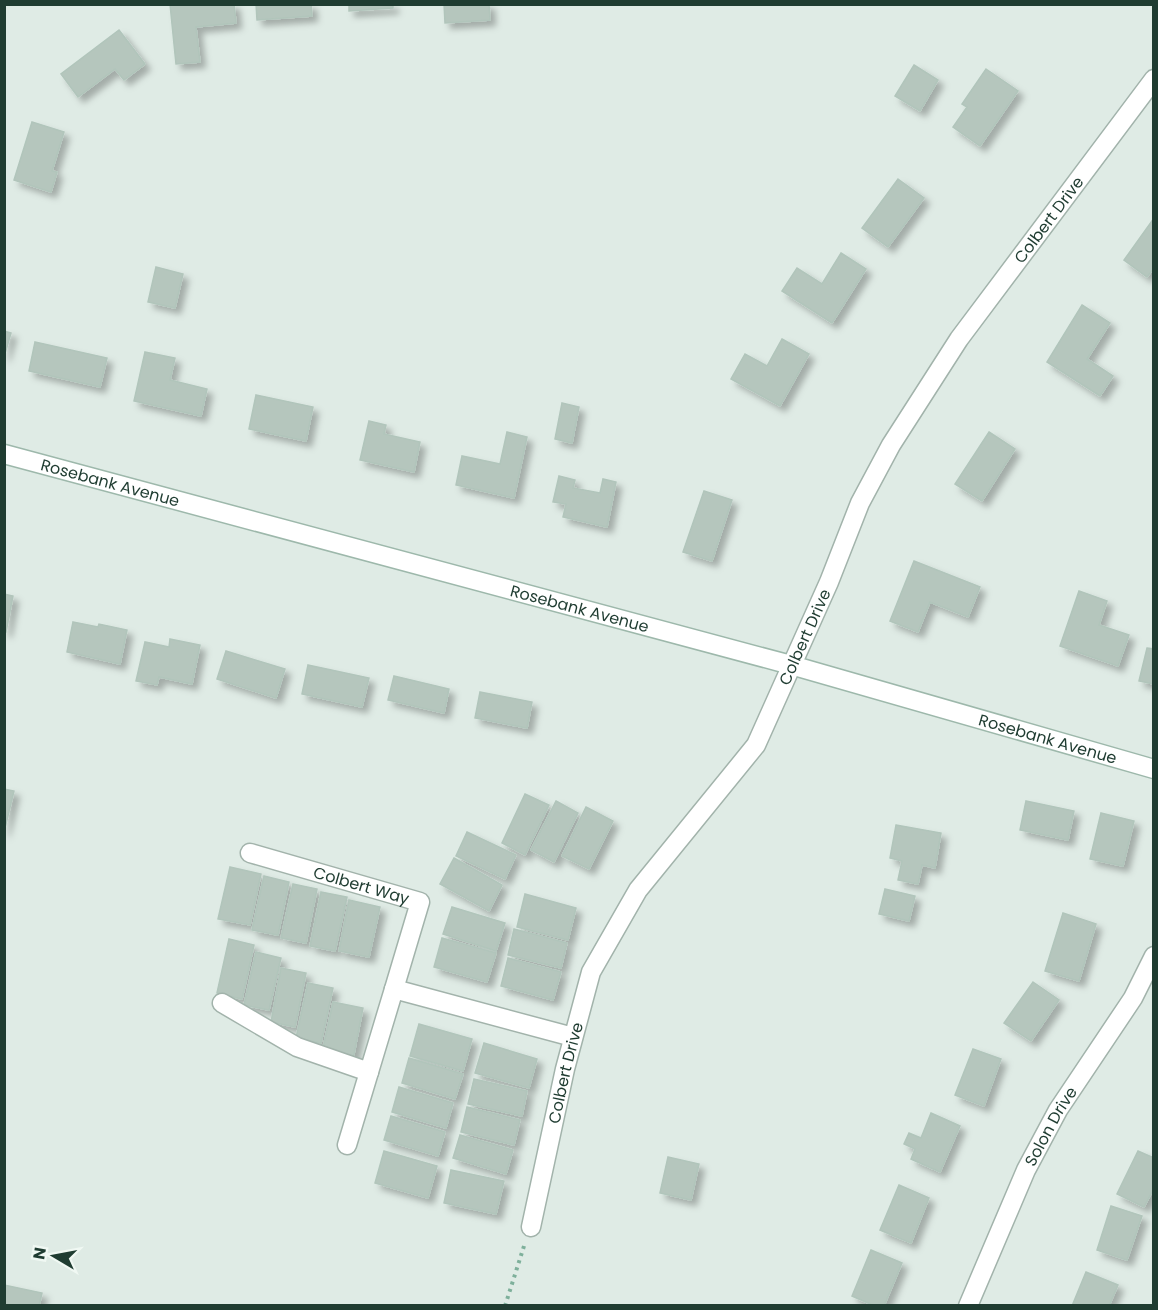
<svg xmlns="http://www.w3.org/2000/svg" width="1158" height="1310" viewBox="0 0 1158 1310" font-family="Poppins,sans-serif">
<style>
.building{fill:#b5c6bd;stroke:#b1c5bb;stroke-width:1.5;filter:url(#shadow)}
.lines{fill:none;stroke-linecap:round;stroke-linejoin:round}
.street-casing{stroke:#a2b3ab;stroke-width:21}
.secondary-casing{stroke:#9db8ab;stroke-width:21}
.path{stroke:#7eb09b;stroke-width:4;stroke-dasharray:3 4.5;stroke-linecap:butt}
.street{stroke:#fff;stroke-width:18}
.secondary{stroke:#fff;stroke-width:18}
.labels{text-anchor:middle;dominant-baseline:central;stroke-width:6;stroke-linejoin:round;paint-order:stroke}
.street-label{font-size:16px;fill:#1f3c31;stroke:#f0f8f3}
</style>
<defs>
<filter id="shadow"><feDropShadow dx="5.5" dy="5.5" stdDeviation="3" flood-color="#0004"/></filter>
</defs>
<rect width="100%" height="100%" fill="#dfebe5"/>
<path class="building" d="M 170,4 L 234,4 L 236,23 L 196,27 L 200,62 L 176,64 Z
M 256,4 L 311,4 L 312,16 L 257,20 Z
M 349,4 L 393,4 L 393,8 L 349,11 Z
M 444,4 L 489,4 L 490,20 L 445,23 Z
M 119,30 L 145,64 L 124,80 L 115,69 L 78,97 L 61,74 Z
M 914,65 L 938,80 L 920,111 L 895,96 Z
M 986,69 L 1018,91 L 980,146 L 953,127 L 967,107 L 962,104 Z
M 32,122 L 64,132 L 52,171 L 57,172 L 51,192 L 14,180 Z
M 898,179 L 924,198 L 888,247 L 862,228 Z
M 1154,218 L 1154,268 L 1147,277 L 1124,260 Z
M 841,253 L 866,269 L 832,323 L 782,291 L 797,268 L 822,284 Z
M 156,267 L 183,274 L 175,308 L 148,302 Z
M 1082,305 L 1110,323 L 1087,359 L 1113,376 L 1100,396 L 1047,362 Z
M 4,331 L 11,333 L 4,357 Z
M 782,339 L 809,354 L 780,406 L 731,379 L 745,354 L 767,366 Z
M 35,342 L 107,358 L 100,387 L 29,371 Z
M 145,352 L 175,358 L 170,380 L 207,389 L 201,416 L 134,401 Z
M 256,395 L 313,407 L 306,441 L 249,429 Z
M 562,403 L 579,407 L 572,443 L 555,439 Z
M 369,421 L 386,425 L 384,434 L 420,442 L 414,472 L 360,460 Z
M 507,432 L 527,437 L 514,498 L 456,485 L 462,456 L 500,464 Z
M 989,432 L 1015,449 L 982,501 L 955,484 Z
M 559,476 L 575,480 L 573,488 L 600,493 L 603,479 L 616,482 L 607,527 L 563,517 L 566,504 L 553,502 Z
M 704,491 L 732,500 L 712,561 L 683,552 Z
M 914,561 L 980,587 L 968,617 L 930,602 L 918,632 L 890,621 Z
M 1079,591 L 1107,601 L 1099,625 L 1129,635 L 1118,666 L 1060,646 Z
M 4,594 L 13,596 L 6,632 L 4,631 Z
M 73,622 L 98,627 L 99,624 L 127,630 L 120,664 L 67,652 Z
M 170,639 L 200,645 L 192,684 L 159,677 L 157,685 L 136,681 L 145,642 L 169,647 Z
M 1147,648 L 1154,649 L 1154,684 L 1139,681 Z
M 226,651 L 285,669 L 276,698 L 217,679 Z
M 308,665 L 369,678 L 362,707 L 302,694 Z
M 394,676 L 449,689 L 444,713 L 388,700 Z
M 480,692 L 532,702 L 527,728 L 475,718 Z
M 4,789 L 14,791 L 4,832 Z
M 525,794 L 549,805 L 525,855 L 502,843 Z
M 556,801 L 578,813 L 554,862 L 531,850 Z
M 1026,801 L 1074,811 L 1068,840 L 1020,830 Z
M 586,807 L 613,821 L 589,869 L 562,856 Z
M 1101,813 L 1134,821 L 1123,866 L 1090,859 Z
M 896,825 L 941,833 L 935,868 L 922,865 L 918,884 L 898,880 L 902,861 L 890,858 Z
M 467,832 L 516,855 L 505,879 L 456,856 Z
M 454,858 L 502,885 L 489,911 L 440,884 Z
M 230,867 L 261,874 L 250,925 L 218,919 Z
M 264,876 L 289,882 L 278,935 L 252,930 Z
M 293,884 L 317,889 L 306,943 L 281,938 Z
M 885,889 L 915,896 L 909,921 L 879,914 Z
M 321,892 L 347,897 L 335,951 L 310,946 Z
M 525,894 L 576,908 L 568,940 L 517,927 Z
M 349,900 L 380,907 L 369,957 L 339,951 Z
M 452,907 L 505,923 L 496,951 L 443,934 Z
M 1063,913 L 1096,924 L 1079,981 L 1045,971 Z
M 514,929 L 567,943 L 561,968 L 508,955 Z
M 442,938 L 496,953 L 487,982 L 434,967 Z
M 229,939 L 254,945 L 242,999 L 217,993 Z
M 256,952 L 281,958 L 269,1010 L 244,1005 Z
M 508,958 L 561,972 L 553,1000 L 501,986 Z
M 281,968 L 306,973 L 295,1027 L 271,1022 Z
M 1033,982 L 1059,1000 L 1031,1041 L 1004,1023 Z
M 308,983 L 333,988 L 321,1043 L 296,1038 Z
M 333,1002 L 363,1008 L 353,1059 L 322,1053 Z
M 419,1024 L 472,1039 L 463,1071 L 410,1056 Z
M 484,1043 L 537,1059 L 529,1088 L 475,1073 Z
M 973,1049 L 1001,1059 L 984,1106 L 955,1095 Z
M 409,1058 L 463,1074 L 455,1099 L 402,1083 Z
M 474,1079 L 527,1091 L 522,1116 L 468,1104 Z
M 399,1087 L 453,1103 L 446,1128 L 392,1112 Z
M 467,1107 L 520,1120 L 514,1145 L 461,1132 Z
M 931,1113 L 960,1126 L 940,1172 L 911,1159 L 915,1149 L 904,1144 L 909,1133 L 921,1138 Z
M 391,1116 L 445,1132 L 438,1156 L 384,1140 Z
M 460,1135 L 513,1150 L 506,1174 L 453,1158 Z
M 384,1151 L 437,1166 L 428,1198 L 375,1183 Z
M 1138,1151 L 1154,1158 L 1154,1188 L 1144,1207 L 1117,1194 Z
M 668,1157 L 699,1164 L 691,1200 L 660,1193 Z
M 451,1170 L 504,1181 L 496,1214 L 444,1203 Z
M 899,1185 L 929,1198 L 911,1243 L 880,1230 Z
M 1111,1206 L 1142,1216 L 1127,1260 L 1097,1250 Z
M 871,1250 L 902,1263 L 884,1306 L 875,1306 L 852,1296 Z
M 1086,1272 L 1118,1285 L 1109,1306 L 1072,1306 Z
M 4,1285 L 42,1293 L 39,1306 L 4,1306 Z"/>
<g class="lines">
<g class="street-casing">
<g id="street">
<path id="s1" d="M 250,853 L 420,902 L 394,989"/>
<path d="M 222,1003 L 297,1047 L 369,1072"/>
<path d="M 347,1145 L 394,989 L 573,1037"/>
<path id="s2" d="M 531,1227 L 565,1069 L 591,972 L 638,890 L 756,745 L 829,582 L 860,503 L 891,445 L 959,339 L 1154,79"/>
<path id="s3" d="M 968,1306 L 1026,1170 L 1058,1110 L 1133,998 L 1154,956"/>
</g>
</g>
<g class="secondary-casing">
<g id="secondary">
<path id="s4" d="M 4,454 L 791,665 L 1154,769"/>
</g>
</g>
<path class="path" d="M 505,1306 L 524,1246"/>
<use href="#street" class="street"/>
<use href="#secondary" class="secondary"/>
</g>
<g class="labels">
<g class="street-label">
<text stroke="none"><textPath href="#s2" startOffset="1148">Colbert Drive</textPath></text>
<text stroke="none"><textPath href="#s4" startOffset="110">Rosebank Avenue</textPath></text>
<text stroke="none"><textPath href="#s4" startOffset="596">Rosebank Avenue</textPath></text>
<text stroke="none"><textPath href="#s2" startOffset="662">Colbert Drive</textPath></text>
<text stroke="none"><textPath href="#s4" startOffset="1082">Rosebank Avenue</textPath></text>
<text stroke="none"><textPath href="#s1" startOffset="116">Colbert Way</textPath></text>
<text stroke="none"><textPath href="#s2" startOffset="158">Colbert Drive</textPath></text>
<text stroke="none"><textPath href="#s3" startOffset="198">Solon Drive</textPath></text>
</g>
</g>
<rect width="1158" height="1310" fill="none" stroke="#1f3c31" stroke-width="12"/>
<g transform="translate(54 1256) rotate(280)" stroke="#f0f8f3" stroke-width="4.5" paint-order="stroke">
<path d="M0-4.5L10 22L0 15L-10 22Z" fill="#1f3c31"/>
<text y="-9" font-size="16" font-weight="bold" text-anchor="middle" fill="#1f3c31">N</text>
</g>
</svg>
